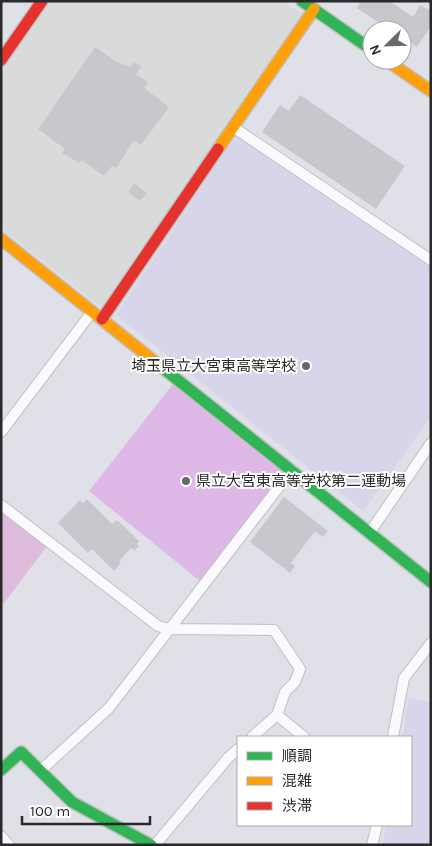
<svg xmlns="http://www.w3.org/2000/svg" width="432" height="846" viewBox="0 0 432 846" font-family="Karla,'Noto Sans JP',sans-serif">
<style>
.industrial{fill:#d8dbda}
.education{fill:#d8d5ea}
.green{fill:#dfbbde}
.pitch{fill:#deb8e6}
.building{fill:#c7c7cd}
.lines{fill:none;stroke-linecap:round;stroke-linejoin:round}
.street-casing{stroke:#bfc0c1;stroke-width:12}
.fast-casing{stroke:#bfc0c1;stroke-width:14}
.slow-casing{stroke:#bfc0c1;stroke-width:14}
.jam-casing{stroke:#bfc0c1;stroke-width:14}
.street{stroke:#fafafc;stroke-width:10}
.fast{stroke:#30b455;stroke-width:11}
.slow{stroke:#ff9f0a;stroke-width:11}
.jam{stroke:#e5322d;stroke-width:11}
.poi-dot{fill:#69696c;stroke:#fff;stroke-width:2}
.labels{text-anchor:middle;dominant-baseline:central;stroke-width:4;stroke-linejoin:round;paint-order:stroke}
.poi-label{font-size:15px;fill:#292929;stroke:#fff;text-anchor:end}
</style>
<rect width="100%" height="100%" fill="#e0e0e8"/>
<path class="industrial" d="M 49,1 L 284,1 L 302,14 L 101,307 L 1,228 L 1,71 Z"/>
<path class="education" d="M 238,132 L 431,264 L 431,417 L 363,511 L 116,315 Z
M 409,698 L 431,702 L 431,845 L 383,845 L 386,825 L 411,825 L 411,737 L 402,737 Z"/>
<path class="green" d="M 1,512 L 47,546 L 1,607 Z"/>
<path class="pitch" d="M 173,384 L 283,472 L 200,581 L 89,491 Z"/>
<path class="building" d="M 361,1 L 389,1 L 413,17 L 420,5 L 431,11 L 431,26 L 417,47 L 402,37 L 402,30 L 390,30 L 357,8 Z
M 95,47 L 117,62 L 131,67 L 134,62 L 141,66 L 136,74 L 148,82 L 144,88 L 169,107 L 141,145 L 134,140 L 116,168 L 112,166 L 104,176 L 82,160 L 79,163 L 62,153 L 65,149 L 38,129 Z
M 300,95 L 405,166 L 376,209 L 262,132 L 280,105 L 289,111 Z
M 134,183 L 147,193 L 140,201 L 128,192 Z
M 284,497 L 328,531 L 323,537 L 315,531 L 291,563 L 295,566 L 290,573 L 250,542 Z
M 87,499 L 112,524 L 117,520 L 139,541 L 137,544 L 139,546 L 134,551 L 132,548 L 129,550 L 119,561 L 121,563 L 114,571 L 92,549 L 88,553 L 58,523 L 80,500 L 83,503 Z"/>
<g class="lines">
<g class="street-casing">
<path id="street" d="M 233,127 L 431,260
M 1,432 L 92,312
M 1,505 L 158,626 L 169,629 L 274,630 L 300,669 L 295,682 L 285,692 L 277,715
M 370,532 L 431,443
M 252,737 L 277,715 L 304,737
M 393,737 L 404,678 L 431,643
M 40,771 L 109,708 L 292,470
M 1,836 L 9,845
M 155,845 L 228,758 L 238,749
M 372,845 L 377,825"/>
</g>
<g class="fast-casing">
<path id="fast" d="M 302,1 L 372,50
M 159,365 L 431,582
M 1,770 L 21,752 L 72,802 L 151,845"/>
</g>
<g class="slow-casing">
<path id="slow" d="M 386,60 L 431,91
M 218,149 L 314,9
M 1,239 L 159,365"/>
</g>
<g class="jam-casing">
<path id="jam" d="M 1,60 L 42,1
M 102,319 L 218,149"/>
</g>
<use href="#street" class="street"/>
<use href="#fast" class="fast"/>
<use href="#slow" class="slow"/>
<use href="#jam" class="jam"/>
</g>
<g class="poi-dot">
<circle cx="306" cy="366" r="5"/>
<circle cx="186" cy="481" r="5"/>
</g>
<g class="labels">
<g class="poi-label">
<text x="296" y="366">埼玉県立大宮東高等学校</text>
<text x="196" y="481" text-anchor="start">県立大宮東高等学校第二運動場</text>
</g>
</g>
<rect width="432" height="846" fill="none" stroke="#292929" stroke-width="5"/>
<rect x="237" y="736" width="175" height="90" fill="#ffffff" stroke="#a9a9a9"/>
<rect x="247" y="752" width="25" height="8" fill="#30b455" stroke="#a9a9a9"/>
<text x="282" y="761" font-size="15" fill="#292929">順調</text>
<rect x="247" y="777" width="25" height="8" fill="#ff9f0a" stroke="#a9a9a9"/>
<text x="282" y="786" font-size="15" fill="#292929">混雑</text>
<rect x="247" y="802" width="25" height="8" fill="#e5322d" stroke="#a9a9a9"/>
<text x="282" y="811" font-size="15" fill="#292929">渋滞</text>
<g transform="translate(387 45) rotate(247)"><circle r="24" fill="#ffffff" stroke="#a9a9a9"/>
<path d="M0-4L9 19L0 12L-9 19Z" fill="#69696c"/>
<text y="-8" font-size="14" font-weight="bold" text-anchor="middle" fill="#292929">N</text>
</g>
<path d="M22 816v8h128v-8" fill="none" stroke="#292929" stroke-width="2.5"/>
<text x="30" y="816" font-size="15" fill="#292929" stroke="#ffffff" stroke-width="4" paint-order="stroke">100 m</text>
</svg>
